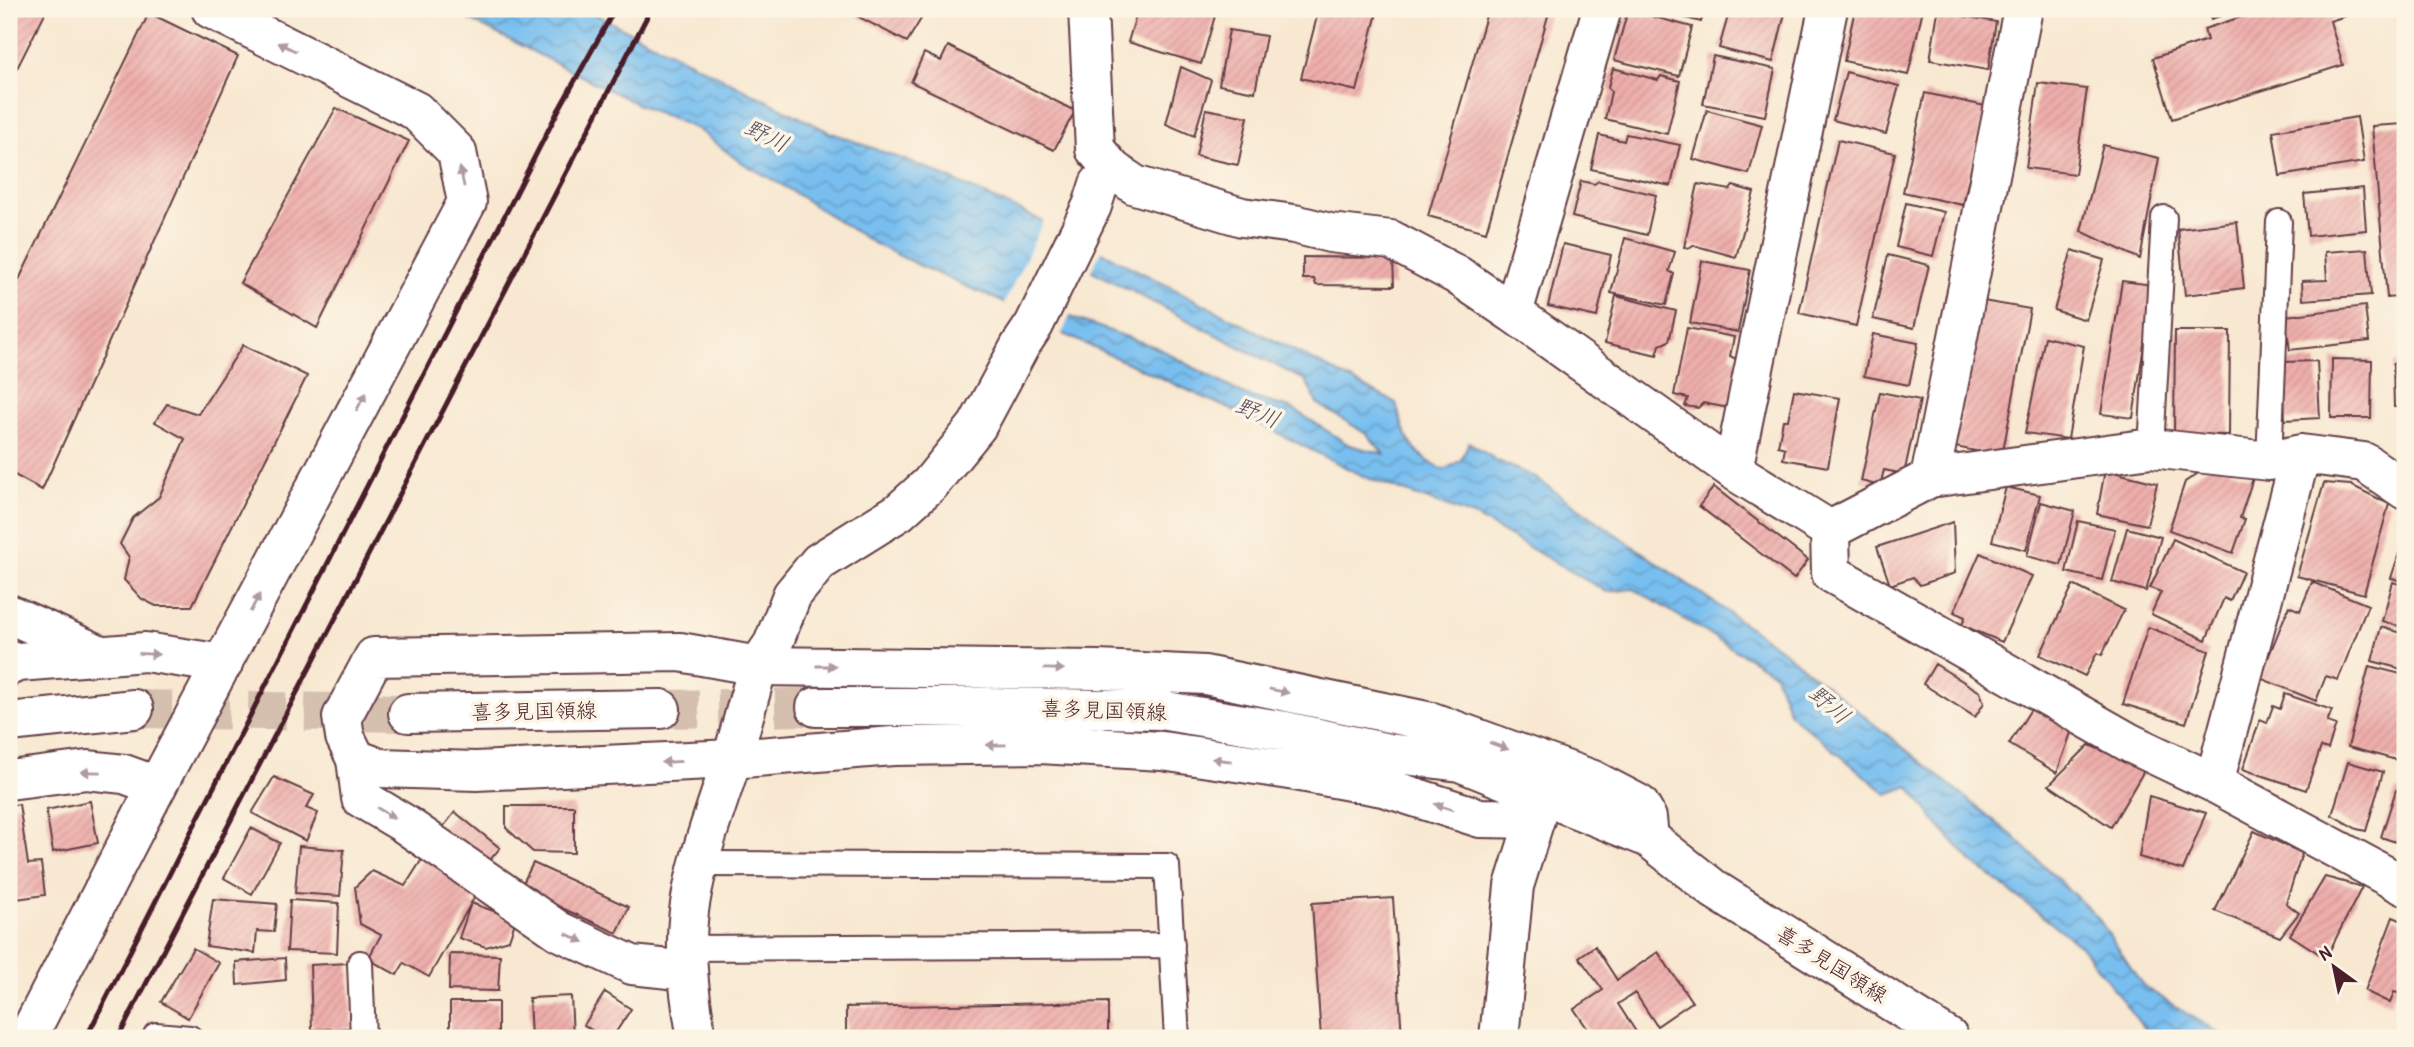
<svg xmlns="http://www.w3.org/2000/svg" width="2414" height="1047" viewBox="0 0 2414 1047" font-family="'Patrick Hand','Klee One',sans-serif">
<style>
.water{fill:url(#water-waves);stroke:#616f8e;stroke-width:2;fill-rule:evenodd}
.pier{fill:#f8e8d1}
.building{fill:url(#building-hatch)}
.lines{fill:none;stroke-linecap:round;stroke-linejoin:round}
.primary-tunnel{stroke:#d5c0b0;stroke-width:38;stroke-dasharray:38 19;stroke-linecap:butt}
.lane-casing{stroke:#643d44;stroke-width:28}
.street-casing{stroke:#643d44;stroke-width:42}
.secondary-casing{stroke:#643d44;stroke-width:42}
.primary-casing{stroke:#643d44;stroke-width:42}
.lane{stroke:#fff;stroke-width:24}
.street{stroke:#fff;stroke-width:38}
.secondary{stroke:#fff;stroke-width:38}
.primary{stroke:#fff;stroke-width:38}
.rail{stroke:#4a1f2b;stroke-width:5}
.oneway{fill:#ae9aa0}
.labels{text-anchor:middle;dominant-baseline:central;stroke-width:7;stroke-linejoin:round;paint-order:stroke}
.street-label{font-size:21px;fill:#4a1f2b;stroke:#fcf5e5}
.water-label{font-size:23px;font-style:italic;fill:#584f66;stroke:#fcf5e5}
</style>
<defs>
<pattern id="water-waves" width="16" height="10" patternUnits="userSpaceOnUse" patternTransform="scale(1.75)"><rect width="16" height="10" fill="#78bff0"/><path d="M0 5q4-4 8 0t8 0" fill="none" stroke="#649bc3"/></pattern>
<pattern id="building-hatch" width="6" height="6" patternUnits="userSpaceOnUse" patternTransform="scale(1.75)"><rect width="6" height="6" fill="#eeafac"/><path d="M-1 1l2-2M0 6l6-6M5 7l2-2" fill="none" stroke="#ce9694"/></pattern>
</defs>
<rect width="100%" height="100%" fill="#fcf5e5"/>
<filter id="ink" filterUnits="userSpaceOnUse"><feTurbulence type="fractalNoise" baseFrequency=".0143" numOctaves="2"/><feDisplacementMap in="SourceGraphic" scale="14" xChannelSelector="R" yChannelSelector="G"/><feConvolveMatrix kernelMatrix="1 2 1 2 8 2 1 2 1" color-interpolation-filters="sRGB"/></filter>
<filter id="wash" filterUnits="userSpaceOnUse"><feTurbulence type="fractalNoise" baseFrequency=".00686" numOctaves="4" result="noise"/><feDisplacementMap in="SourceGraphic" scale="28" xChannelSelector="R" yChannelSelector="G"/><feGaussianBlur stdDeviation="1.57" result="paint"/><feColorMatrix in="noise" values="0 0 0 0 0 0 0 0 0 0 0 0 0 0 0 0 0 1.4 0 .05"/><feComposite in="paint" operator="in"/></filter>
<g filter="url(#wash)">
<rect width="100%" height="100%" fill="#f8e8d1"/>
<path class="water" d="M 448,9 L 585,9 L 829,132 L 924,167 L 1038,219 L 1396,403 C 1404,435 1412,456 1444,470 L 1461,460 L 1469,442 L 1496,460 L 1534,477 L 1782,650 L 2013,836 L 2098,918 L 2143,986 L 2227,1038 L 2151,1038 L 2081,946 L 1971,861 L 1938,825 L 1909,786 L 1887,794 L 1790,714 L 1775,674 L 1634,589 L 1607,592 L 1476,517 L 1365,477 L 1234,411 L 1048,327 L 1005,303 L 931,271 L 873,243 L 782,185 L 739,161 L 697,129 L 635,103 ZM 1075,262 L 1306,381 L 1317,403 L 1368,435 L 1384,454 L 1349,445 L 1293,409 L 1244,395 L 1158,348 L 1050,310 Z"/>
<path class="pier" d="M 1045,218 L 1103,248 L 1090,273 L 1075,265 L 1052,307 L 1071,314 L 1061,336 L 1003,306 Z"/>
<g id="blocks">
<path class="building" d="M 9,9 L 47,9 L 9,84 Z
M 851,9 L 927,9 L 907,42 L 849,12 Z
M 1138,9 L 1217,9 L 1201,64 L 1128,42 Z
M 1319,9 L 1378,9 L 1357,91 L 1301,78 Z
M 1488,9 L 1550,9 L 1486,232 L 1428,216 Z
M 1653,9 L 1704,9 L 1701,22 Z
M 1730,9 L 1786,9 L 1773,62 L 1719,48 Z
M 1855,9 L 1923,9 L 1908,75 L 1844,61 Z
M 2208,9 L 2241,9 L 2211,19 Z
M 2266,9 L 2284,9 L 2285,13 L 2298,9 L 2367,9 L 2330,21 L 2343,65 L 2172,119 L 2153,58 L 2207,40 L 2204,29 Z
M 1628,10 L 1692,27 L 1679,76 L 1614,60 Z
M 1938,11 L 1996,22 L 1988,70 L 1930,60 Z
M 149,13 L 238,56 L 42,490 L 9,472 L 9,300 Z
M 1229,30 L 1266,36 L 1255,92 L 1219,85 Z
M 948,46 L 1075,111 L 1054,150 L 911,82 L 924,53 L 941,61 Z
M 1713,56 L 1775,69 L 1765,116 L 1703,104 Z
M 1181,67 L 1211,80 L 1194,136 L 1166,124 Z
M 1613,68 L 1658,80 L 1661,76 L 1680,81 L 1667,134 L 1605,119 L 1611,92 L 1608,87 Z
M 1846,72 L 1899,86 L 1886,134 L 1833,120 Z
M 2038,83 L 2087,89 L 2075,174 L 2026,168 Z
M 1925,93 L 1985,106 L 1963,205 L 1903,192 Z
M 336,108 L 409,141 L 317,328 L 240,283 Z
M 1206,109 L 1248,117 L 1238,165 L 1196,156 Z
M 1707,110 L 1762,125 L 1749,174 L 1693,159 Z
M 2357,117 L 2364,162 L 2280,176 L 2273,131 Z
M 2405,124 L 2405,296 L 2387,298 L 2372,126 Z
M 1626,134 L 1680,145 L 1671,186 L 1591,169 L 1599,135 L 1624,141 Z
M 1838,140 L 1895,153 L 1856,326 L 1799,313 Z
M 2103,145 L 2159,158 L 2140,259 L 2081,231 Z
M 1581,181 L 1594,184 L 1599,181 L 1656,195 L 1647,235 L 1572,217 Z
M 1698,184 L 1730,190 L 1733,186 L 1754,192 L 1736,257 L 1693,245 L 1689,248 L 1684,247 Z
M 2363,188 L 2366,230 L 2308,236 L 2304,194 Z
M 1906,203 L 1944,212 L 1933,256 L 1896,247 Z
M 2237,222 L 2244,288 L 2185,295 L 2178,229 Z
M 1625,238 L 1675,252 L 1669,271 L 1674,274 L 1666,305 L 1611,293 Z
M 1563,244 L 1611,255 L 1597,317 L 1548,306 Z
M 2367,249 L 2371,295 L 2303,300 L 2302,281 L 2327,280 L 2325,252 Z
M 2072,250 L 2104,260 L 2086,320 L 2054,310 Z
M 1888,255 L 1929,265 L 1914,328 L 1873,319 Z
M 1303,257 L 1393,258 L 1394,286 L 1316,285 L 1314,279 L 1303,279 Z
M 1702,261 L 1750,270 L 1738,332 L 1690,323 Z
M 2122,281 L 2153,285 L 2133,418 L 2101,414 Z
M 1616,296 L 1676,311 L 1669,341 L 1660,345 L 1657,355 L 1605,343 Z
M 1983,301 L 2030,309 L 2002,456 L 1955,447 Z
M 2365,306 L 2369,341 L 2290,350 L 2285,316 Z
M 1687,328 L 1734,337 L 1730,356 L 1738,360 L 1729,408 L 1703,403 L 1698,408 L 1685,406 L 1688,398 L 1674,395 Z
M 2175,331 L 2230,331 L 2229,435 L 2174,434 Z
M 1873,334 L 1918,343 L 1909,385 L 1864,376 Z
M 2045,337 L 2084,346 L 2068,439 L 2025,433 Z
M 243,345 L 307,376 L 192,606 L 156,606 L 142,599 L 124,580 L 129,557 L 120,544 L 133,518 L 159,497 L 185,439 L 155,422 L 167,404 L 198,414 Z
M 2332,359 L 2372,360 L 2371,418 L 2331,418 Z
M 2317,361 L 2320,418 L 2285,420 L 2283,362 Z
M 2393,363 L 2405,363 L 2405,407 L 2394,407 Z
M 1794,390 L 1840,398 L 1828,467 L 1783,459 L 1785,448 L 1778,446 L 1783,420 L 1788,420 Z
M 1880,392 L 1920,400 L 1904,474 L 1884,470 L 1880,486 L 1861,481 Z
M 2212,464 L 2253,478 L 2240,518 L 2245,519 L 2233,553 L 2169,530 L 2185,482 Z
M 2105,470 L 2157,483 L 2147,525 L 2097,514 Z
M 2324,483 L 2351,485 L 2389,504 L 2364,594 L 2297,576 Z
M 1714,487 L 1808,560 L 1794,579 L 1699,506 Z
M 2006,487 L 2040,495 L 2026,550 L 1992,541 Z
M 2041,502 L 2075,511 L 2061,565 L 2027,556 Z
M 2078,521 L 2115,529 L 2102,580 L 2066,572 Z
M 1953,522 L 1955,573 L 1920,585 L 1913,577 L 1890,585 L 1877,547 Z
M 2127,528 L 2161,537 L 2146,591 L 2112,582 Z
M 2405,535 L 2405,582 L 2391,578 Z
M 2173,539 L 2243,572 L 2230,601 L 2224,598 L 2206,640 L 2151,614 L 2161,592 L 2150,588 Z
M 1980,553 L 2032,576 L 2002,642 L 1962,625 L 1965,617 L 1954,612 Z
M 2312,582 L 2368,605 L 2338,680 L 2326,676 L 2316,701 L 2260,678 L 2289,606 L 2300,611 Z
M 2393,582 L 2405,586 L 2405,628 L 2382,621 Z
M 2073,585 L 2124,610 L 2102,655 L 2097,653 L 2085,676 L 2040,655 Z
M 2148,627 L 2209,651 L 2186,723 L 2123,704 Z
M 2381,627 L 2405,634 L 2405,670 L 2372,661 Z
M 1935,664 L 1980,692 L 1984,703 L 1975,717 L 1923,684 Z
M 2369,666 L 2405,675 L 2405,741 L 2400,761 L 2348,747 Z
M 2285,694 L 2332,710 L 2327,722 L 2336,725 L 2328,749 L 2321,747 L 2306,790 L 2243,769 L 2260,720 L 2267,723 L 2273,706 L 2280,709 Z
M 2033,706 L 2073,727 L 2057,773 L 2009,744 Z
M 2089,745 L 2145,769 L 2111,827 L 2049,785 Z
M 2348,762 L 2383,772 L 2366,831 L 2357,829 L 2332,815 Z
M 274,777 L 314,795 L 306,808 L 318,813 L 306,841 L 252,813 Z
M 2396,790 L 2405,793 L 2405,845 L 2381,837 Z
M 2149,796 L 2206,813 L 2183,870 L 2139,857 Z
M 90,801 L 98,843 L 53,852 L 46,810 Z
M 19,804 L 28,864 L 41,863 L 45,895 L 9,900 L 9,806 Z
M 506,806 L 574,806 L 574,853 L 533,852 L 506,828 Z
M 455,812 L 500,848 L 485,866 L 440,831 Z
M 251,828 L 280,843 L 252,894 L 224,878 Z
M 2254,831 L 2302,853 L 2286,903 L 2299,913 L 2280,937 L 2215,911 Z
M 299,846 L 344,850 L 340,896 L 295,893 Z
M 426,853 L 482,884 L 429,977 L 404,963 L 397,975 L 368,959 L 381,935 L 360,924 L 355,887 L 372,871 L 405,886 Z
M 533,863 L 629,907 L 617,933 L 520,889 Z
M 2325,877 L 2362,887 L 2326,958 L 2290,935 Z
M 1393,898 L 1402,1038 L 1321,1038 L 1312,903 Z
M 213,899 L 277,904 L 274,932 L 257,931 L 255,953 L 206,946 Z
M 290,900 L 339,903 L 337,953 L 287,951 Z
M 471,903 L 516,919 L 509,940 L 486,947 L 459,938 Z
M 2393,917 L 2405,922 L 2405,995 L 2394,992 L 2390,1003 L 2365,991 Z
M 1595,946 L 1617,980 L 1658,952 L 1692,1002 L 1657,1026 L 1635,993 L 1618,1004 L 1640,1038 L 1594,1038 L 1574,1009 L 1603,990 L 1579,957 Z
M 193,948 L 219,963 L 188,1018 L 161,1002 Z
M 450,954 L 500,955 L 498,991 L 449,990 Z
M 285,958 L 286,980 L 237,985 L 236,962 Z
M 349,963 L 352,1028 L 312,1030 L 310,965 Z
M 605,992 L 631,1009 L 612,1038 L 604,1038 L 584,1025 Z
M 571,996 L 573,1037 L 531,1038 L 529,998 Z
M 450,1002 L 498,1002 L 498,1038 L 450,1038 Z
M 1108,1002 L 1108,1038 L 846,1038 L 846,1007 Z"/>
</g>
</g>
<g filter="url(#ink)">
<use href="#blocks" fill-opacity="0" stroke="#643d44" stroke-width="2"/>
<g class="lines">
<path class="primary-tunnel" d="M 134,709 L 408,713
M 661,709 L 816,707"/>
<g class="lane-casing">
<path id="lane" d="M 2151,448 L 2164,218
M 2269,461 L 2279,222
M 699,864 L 1167,866 L 1177,1038
M 688,948 L 1172,945
M 360,963 L 363,1038
M 156,1035 L 190,1038"/>
</g>
<g class="street-casing">
<path id="street" d="M 1088,9 L 1095,149 L 1113,170 L 1135,185 L 1242,217 L 1294,224 L 1330,233 L 1391,240 L 1457,275 L 1513,313 L 1733,470 L 1830,530
M 1513,313 L 1602,9
M 1733,470 L 1828,9
M 1930,478 L 2023,9
M 1830,530 L 1831,573 L 2130,743 L 2214,783 L 2405,886
M 1830,530 L 1930,478 L 2151,448 L 2269,461 L 2301,454 L 2364,462 L 2405,490
M 9,614 L 101,655
M 356,759 L 361,798 L 403,823 L 559,931 L 632,965 L 688,971
M 732,759 L 758,666 L 773,644 L 792,595 L 819,562 L 899,512 L 930,484 L 977,426 L 1020,346 L 1034,325 L 1092,206 L 1099,184 L 1113,170
M 2214,783 L 2301,454
M 27,1038 L 157,786 L 467,202 L 457,152 L 416,111 L 211,9
M 1499,1038 L 1514,886 L 1535,819"/>
</g>
<g class="secondary-casing">
<path id="secondary" d="M 697,1038 C 689,995 683,948 690,904 C 698,854 717,807 732,759"/>
</g>
<g class="primary-casing">
<path id="primary" d="M 9,666 L 18,662 L 145,652 L 223,664
M 816,707 L 988,707 L 1160,710 L 1286,731 L 1389,753 L 1460,762 L 1649,838 L 1715,890 L 1949,1038
M 408,713 L 661,709
M 9,722 L 134,709
M 9,780 L 87,770 L 124,774 L 157,786
M 1535,819 L 1480,818 L 1383,787 L 1290,770 L 1162,751 L 1040,744 L 893,746 L 732,759 L 476,771 L 380,768 L 356,759 L 345,737 L 342,717 L 374,657 L 680,652 L 758,666 L 1098,670 L 1205,675 L 1432,722 L 1593,780 L 1639,804 L 1647,818 L 1649,838"/>
</g>
<use href="#lane" class="lane"/>
<use href="#street" class="street"/>
<use href="#secondary" class="secondary"/>
<use href="#primary" class="primary"/>
<path class="rail" d="M 86,1038 L 558,111 L 615,9
M 118,1038 L 651,9"/>
</g>
<defs><path id="oneway-solid" d="M-6-.8H1V-3.2L6.5 0L1 3.2V.8H-6Z" transform="scale(1.75)"/></defs>
<g class="oneway">
<use href="#oneway-solid" transform="translate(287 47) rotate(-154)"/>
<use href="#oneway-solid" transform="translate(462 177) rotate(-102)"/>
<use href="#oneway-solid" transform="translate(361 402) rotate(-62)"/>
<use href="#oneway-solid" transform="translate(255 603) rotate(-62)"/>
<use href="#oneway-solid" transform="translate(149 654) rotate(3)"/>
<use href="#oneway-solid" transform="translate(826 666)"/>
<use href="#oneway-solid" transform="translate(1054 669) rotate(1)"/>
<use href="#oneway-solid" transform="translate(1279 691) rotate(12)"/>
<use href="#oneway-solid" transform="translate(996 745) rotate(179)"/>
<use href="#oneway-solid" transform="translate(1499 746) rotate(20)"/>
<use href="#oneway-solid" transform="translate(1222 760) rotate(-172)"/>
<use href="#oneway-solid" transform="translate(671 762) rotate(177)"/>
<use href="#oneway-solid" transform="translate(91 772) rotate(-179)"/>
<use href="#oneway-solid" transform="translate(1444 807) rotate(-162)"/>
<use href="#oneway-solid" transform="translate(386 813) rotate(30)"/>
<use href="#oneway-solid" transform="translate(575 938) rotate(25)"/>
</g>
</g>
<g class="labels">
<g class="street-label">
<text transform="translate(1104 710) rotate(2)">喜多見国領線</text>
<text transform="translate(534 711) rotate(-1)">喜多見国領線</text>
<text transform="translate(1832 964) rotate(32)">喜多見国領線</text>
</g>
<g class="water-label">
<text transform="translate(767 135) rotate(26)">野川</text>
<text transform="translate(1258 412) rotate(22)">野川</text>
<text transform="translate(1830 704) rotate(41)">野川</text>
</g>
</g>
<rect width="2414" height="1047" fill="none" stroke="#fcf5e5" stroke-width="35"/>
<g transform="translate(2334 967) rotate(327)" stroke="#fcf5e5" stroke-width="5" paint-order="stroke">
<path d="M0-5L12 26L0 18L-12 26Z" fill="#4a1f2b"/>
<text y="-10" font-size="19" font-weight="bold" text-anchor="middle" fill="#4a1f2b">N</text>
</g>
</svg>
